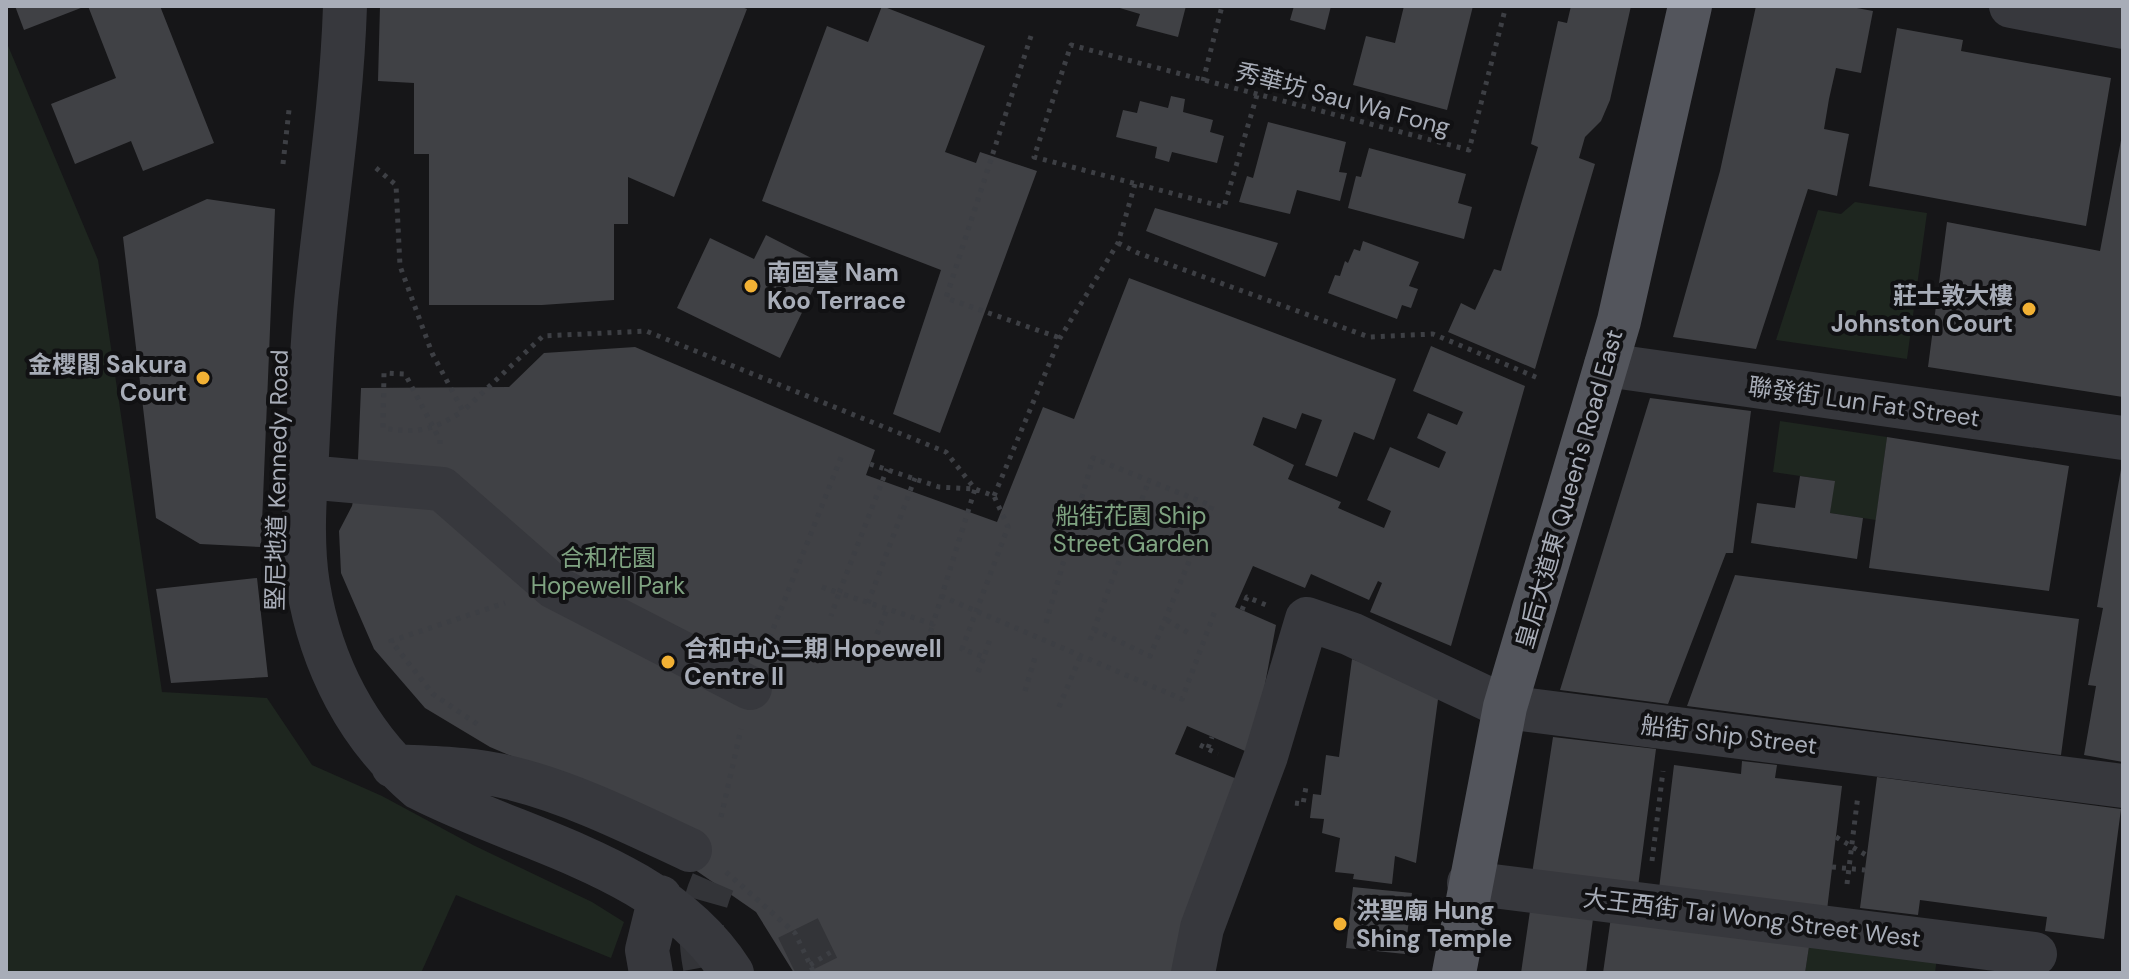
<svg xmlns="http://www.w3.org/2000/svg" width="2129" height="979" viewBox="0 0 2129 979" font-family="'DM Sans','Noto Sans TC',sans-serif">
<style>
.green{fill:#1e261f}
.building{fill:#404145}
.lines{fill:none;stroke-linecap:round;stroke-linejoin:round}
.minor-tunnel{stroke:#333438;stroke-width:44;stroke-dasharray:44 22;stroke-linecap:butt}
.path{stroke:#3d3f44;stroke-width:5;stroke-dasharray:4 6;stroke-linecap:butt}
.minor{stroke:#37383d;stroke-width:44}
.major{stroke:#53555c;stroke-width:44}
.poi-dot{fill:#f2b134;stroke:#111113;stroke-width:3}
.labels{text-anchor:middle;dominant-baseline:central;stroke-width:8;stroke-linejoin:round;paint-order:stroke}
.street-label{font-size:24px;fill:#a8adb8;stroke:#111113}
.poi-label{font-size:24px;font-weight:bold;fill:#a8adb8;stroke:#111113;text-anchor:start}
.park-label{font-size:24px;fill:#7fa381;stroke:#111113}
</style>
<rect width="100%" height="100%" fill="#161618"/>
<path class="green" d="M 6,41 L 98,260 L 162,692 L 267,698 L 312,765 L 382,796 L 473,845 L 592,902 L 624,922 L 611,958 L 456,895 L 421,973 L 6,973 Z
M 1855,202 L 1927,213 L 1907,359 L 1776,340 L 1818,210 L 1841,214 Z
M 1780,421 L 1887,437 L 1876,520 L 1830,513 L 1834,481 L 1773,472 Z
M 1810,940 L 1937,957 L 1935,973 L 1805,973 Z"/>
<path class="building" d="M 15,6 L 86,6 L 24,30 Z
M 88,6 L 160,6 L 214,143 L 143,171 L 131,141 L 75,164 L 51,104 L 116,78 Z
M 380,6 L 739,6 L 747,9 L 674,197 L 628,177 L 628,224 L 614,224 L 614,300 L 542,305 L 429,305 L 429,154 L 414,154 L 414,83 L 378,81 Z
M 882,6 L 985,46 L 945,152 L 976,163 L 980,152 L 1037,171 L 940,433 L 893,414 L 941,270 L 762,201 L 827,26 L 868,42 Z
M 1113,6 L 1186,6 L 1178,37 L 1136,26 L 1140,14 Z
M 1294,6 L 1331,6 L 1325,30 L 1290,20 Z
M 1404,6 L 1473,6 L 1447,110 L 1353,85 L 1366,36 L 1395,43 Z
M 1571,6 L 1631,6 L 1610,100 L 1601,121 L 1585,137 L 1579,158 L 1595,164 L 1535,369 L 1448,332 L 1461,303 L 1475,310 L 1494,269 L 1501,271 L 1538,147 L 1531,144 L 1558,21 L 1567,23 Z
M 1756,6 L 1846,6 L 1873,11 L 1861,73 L 1836,68 L 1829,99 L 1824,129 L 1849,134 L 1837,196 L 1808,189 L 1756,349 L 1673,337 L 1720,171 Z
M 1897,28 L 1963,40 L 1961,51 L 2111,78 L 2086,226 L 1869,186 Z
M 1171,96 L 1185,99 L 1183,112 L 1213,120 L 1210,132 L 1224,136 L 1217,163 L 1172,152 L 1169,162 L 1155,158 L 1157,147 L 1116,137 L 1123,110 L 1137,113 L 1140,101 L 1168,108 Z
M 1268,122 L 1346,142 L 1339,172 L 1347,173 L 1340,201 L 1297,190 L 1290,214 L 1239,202 L 1247,176 L 1253,178 Z
M 2122,135 L 2123,397 L 1928,367 L 1947,222 L 2100,251 Z
M 1369,148 L 1466,174 L 1458,203 L 1472,207 L 1464,239 L 1348,208 L 1356,176 L 1361,177 Z
M 207,199 L 275,209 L 261,547 L 200,544 L 156,518 L 123,237 Z
M 1155,208 L 1278,243 L 1265,277 L 1146,231 Z
M 766,235 L 825,265 L 780,358 L 677,308 L 710,238 L 754,259 Z
M 1363,241 L 1419,262 L 1409,286 L 1418,289 L 1411,308 L 1402,305 L 1397,319 L 1328,293 L 1335,275 L 1340,276 L 1345,261 L 1348,263 L 1354,249 L 1360,251 Z
M 1129,278 L 1396,379 L 1374,440 L 1354,432 L 1337,477 L 1305,465 L 1322,420 L 1302,413 L 1296,429 L 1263,417 L 1253,445 L 1294,465 L 1288,479 L 1341,502 L 1338,508 L 1384,528 L 1391,511 L 1367,500 L 1390,447 L 1439,468 L 1446,452 L 1417,438 L 1428,413 L 1457,425 L 1463,412 L 1413,391 L 1431,346 L 1525,386 L 1451,646 L 1370,612 L 1382,583 L 1378,581 L 1369,600 L 1311,574 L 1305,588 L 1253,566 L 1235,607 L 1276,625 L 1252,754 L 1187,726 L 1175,754 L 1242,781 L 1184,973 L 794,973 L 756,912 L 561,777 L 490,747 L 425,708 L 374,649 L 341,573 L 339,531 L 352,506 L 357,483 L 361,388 L 509,387 L 544,353 L 635,347 L 875,450 L 866,475 L 997,522 L 1043,407 L 1074,419 Z
M 1650,398 L 1751,411 L 1733,553 L 1726,553 L 1668,704 L 1560,690 Z
M 1887,437 L 2069,466 L 2049,591 L 1869,568 Z
M 2121,469 L 2123,469 L 2123,762 L 2084,755 L 2096,686 L 2088,685 L 2103,608 L 2097,607 Z
M 1800,476 L 1835,481 L 1830,513 L 1863,518 L 1857,559 L 1751,543 L 1757,503 L 1795,508 Z
M 1735,575 L 2079,619 L 2061,755 L 1687,706 Z
M 257,578 L 268,677 L 171,683 L 156,589 Z
M 1352,659 L 1439,692 L 1416,863 L 1395,856 L 1392,884 L 1353,879 L 1354,874 L 1335,872 L 1340,838 L 1322,833 L 1324,819 L 1310,818 L 1313,794 L 1321,795 L 1326,755 L 1339,757 Z
M 1553,737 L 1656,749 L 1638,887 L 1532,874 Z
M 1742,761 L 1777,765 L 1775,778 L 1842,786 L 1827,910 L 1659,889 L 1674,765 L 1741,774 Z
M 1877,777 L 2121,809 L 2104,939 L 2045,931 L 2047,917 L 1920,900 L 1918,915 L 1860,908 Z
M 1353,887 L 1412,893 L 1405,954 L 1346,948 Z
M 1531,904 L 1594,911 L 1586,973 L 1521,973 Z
M 1611,917 L 1810,940 L 1805,973 L 1603,973 Z"/>
<g class="lines">
<path class="minor-tunnel" d="M 798,928 L 820,973
M 705,967 C 699,935 700,912 713,882"/>
<path class="path" d="M 1031,36 L 946,298 L 1060,338
M 1203,81 L 1222,6
M 1257,95 L 1224,207 L 1034,157 L 1071,45 L 1469,150 L 1506,6
M 283,164 L 289,110
M 376,168 L 396,185 L 400,266 L 432,353 L 463,411 L 543,336 L 646,331 L 946,452 L 975,489 L 933,624 L 839,593 L 887,469
M 1118,243 L 1138,253 L 1369,337 L 1433,334 L 1538,378
M 440,444 L 440,440 L 405,374 L 384,373 L 383,428 C 419,434 433,430 463,411
M 870,464 L 939,487 L 975,489 L 994,496 L 1008,527 L 962,649 L 984,657 L 991,636
M 994,496 L 1060,338 L 1118,243 L 1135,184
M 822,587 L 839,593 L 831,616
M 941,596 L 1182,699 L 1215,611
M 868,603 L 915,478
M 1242,610 L 1247,597 L 1266,605
M 1167,620 L 1190,634
M 1046,623 L 1093,458 L 1212,506 L 1150,656 L 1095,630
M 877,634 L 887,609
M 1090,640 L 1148,483
M 766,647 L 842,455
M 925,651 L 933,624
M 978,672 L 984,657
M 1025,691 L 1036,654
M 1059,707 L 1081,655
M 477,724 L 433,694 L 391,641 L 505,603
M 1200,745 L 1218,754
M 1208,748 L 1212,737
M 1295,803 L 1303,804 L 1306,787
M 721,817 L 741,729
M 1836,837 L 1866,855
M 1652,861 L 1663,771
M 1832,867 L 1865,870
M 726,872 L 795,933 L 814,973
M 1847,884 L 1858,795
M 810,965 L 831,952"/>
<path class="minor" d="M 345,6 C 342,100 328,190 318,283 C 312,333 311,384 308,434 C 306,484 300,536 308,585 C 321,664 358,737 419,788 C 526,843 664,866 732,973
M 2011,6 L 2123,27
M 1606,365 L 2123,438
M 306,477 L 442,489 L 554,587 L 750,688
M 393,766 C 432,768 472,768 511,778 C 572,793 632,823 690,850
M 1469,883 L 2035,954
M 651,973 L 647,950 L 660,897
M 1193,973 L 1202,928 L 1266,756 L 1307,619 L 1351,634 L 1505,707 L 2123,786"/>
<path class="major" d="M 1454,973 L 1505,707 L 1619,321 L 1690,6"/>
</g>
<g class="poi-dot">
<circle cx="751" cy="286" r="8"/>
<circle cx="2029" cy="309" r="8"/>
<circle cx="203" cy="378" r="8"/>
<circle cx="668" cy="662" r="8"/>
<circle cx="1340" cy="924" r="8"/>
</g>
<g class="labels">
<g class="street-label">
<text transform="translate(1343 99) rotate(15)">秀華坊 Sau Wa Fong</text>
<text transform="translate(1864 402) rotate(8)">聯發街 Lun Fat Street</text>
<text transform="translate(277 480) rotate(-89)">堅尼地道 Kennedy Road</text>
<text transform="translate(1569 489) rotate(-74)">皇后大道東 Queen's Road East</text>
<text transform="translate(1729 735) rotate(7)">船街 Ship Street</text>
<text transform="translate(1752 918) rotate(7)">大王西街 Tai Wong Street West</text>
</g>
<g class="poi-label">
<text x="767" y="272">南固臺 Nam<tspan x="767" dy="28">Koo Terrace</tspan></text>
<text x="2013" y="295" text-anchor="end">莊士敦大樓<tspan x="2013" dy="28">Johnston Court</tspan></text>
<text x="187" y="364" text-anchor="end">金櫻閣 Sakura<tspan x="187" dy="28">Court</tspan></text>
<text x="684" y="648">合和中心二期 Hopewell<tspan x="684" dy="28">Centre II</tspan></text>
<text x="1356" y="910">洪聖廟 Hung<tspan x="1356" dy="28">Shing Temple</tspan></text>
</g>
<g class="park-label">
<text x="1131" y="515">船街花園 Ship<tspan x="1131" dy="28">Street Garden</tspan></text>
<text x="608" y="557">合和花園<tspan x="608" dy="28">Hopewell Park</tspan></text>
</g>
</g>
<rect width="2129" height="979" fill="none" stroke="#a8adb8" stroke-width="16"/>
</svg>
